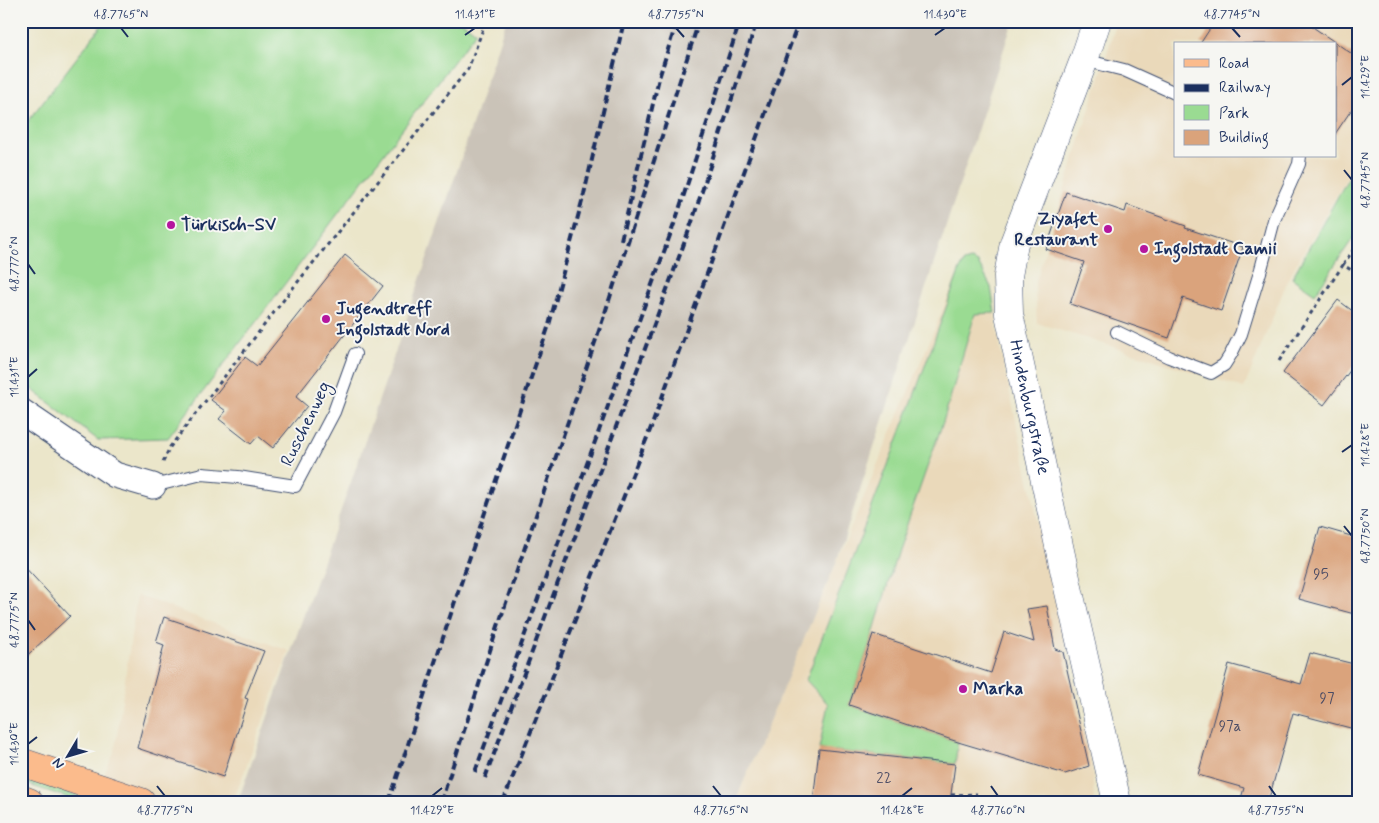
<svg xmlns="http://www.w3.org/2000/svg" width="1379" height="823" viewBox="0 0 1379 823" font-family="Mynerve,sans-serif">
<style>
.built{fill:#ead9ba;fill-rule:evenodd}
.industrial{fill:#cac3b8}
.green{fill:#9adb92;stroke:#5a8578}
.building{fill:#daa37b}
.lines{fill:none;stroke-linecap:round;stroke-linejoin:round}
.service-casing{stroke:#3a4a6e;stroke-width:14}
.minor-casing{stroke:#3a4a6e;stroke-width:27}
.tertiary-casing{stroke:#3a4a6e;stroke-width:29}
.primary-casing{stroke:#3a4a6e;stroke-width:29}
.path{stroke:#3a4a6e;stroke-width:3;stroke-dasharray:4 4;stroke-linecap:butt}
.service{stroke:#fff;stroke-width:12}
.minor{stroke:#fff;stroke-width:25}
.tertiary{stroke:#fff;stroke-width:28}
.primary{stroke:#fbbb8c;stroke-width:28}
.rail{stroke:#1b2f5e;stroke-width:4;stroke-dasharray:8 4;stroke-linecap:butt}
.ticks{fill:none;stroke:#1b2f5e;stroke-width:2}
.poi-dot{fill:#b5179e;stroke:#f6f6f2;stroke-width:2}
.labels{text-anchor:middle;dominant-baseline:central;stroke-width:4;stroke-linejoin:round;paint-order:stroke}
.number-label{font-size:15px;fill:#4b4c65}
.poi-label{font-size:18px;font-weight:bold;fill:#1b2f5e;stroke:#f6f6f2;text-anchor:start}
.street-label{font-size:18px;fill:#1b2f5e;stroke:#f6f6f2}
.neatline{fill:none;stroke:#1b2f5e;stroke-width:2}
.ticks-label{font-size:12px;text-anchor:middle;fill:#1b2f5e}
</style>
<rect width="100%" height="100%" fill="#f6f6f2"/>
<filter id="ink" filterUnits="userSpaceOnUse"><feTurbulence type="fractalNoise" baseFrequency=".02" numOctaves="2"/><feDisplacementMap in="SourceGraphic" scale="10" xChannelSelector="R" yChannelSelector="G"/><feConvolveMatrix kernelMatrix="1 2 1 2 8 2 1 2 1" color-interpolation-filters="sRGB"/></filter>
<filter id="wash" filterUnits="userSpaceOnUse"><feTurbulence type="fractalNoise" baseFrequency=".0096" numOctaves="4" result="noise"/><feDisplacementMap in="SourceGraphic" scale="20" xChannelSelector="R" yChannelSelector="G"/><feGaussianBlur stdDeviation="1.12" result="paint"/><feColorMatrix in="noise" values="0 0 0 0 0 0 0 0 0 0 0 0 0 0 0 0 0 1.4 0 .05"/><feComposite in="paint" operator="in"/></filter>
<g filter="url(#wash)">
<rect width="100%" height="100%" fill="#ebe6ca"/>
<path class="built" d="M 1117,21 L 1358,21 L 1358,158 L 1289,277 L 1244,388 L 1037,323 L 1035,284 ZM 1175,44 L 1335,44 L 1335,156 L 1175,156 Z
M 971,260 L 978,263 L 991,287 L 1001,353 L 1092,765 L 1094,802 L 735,802 L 960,269 L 964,262 Z
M 137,595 L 289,651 L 233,802 L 92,802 L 115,750 Z"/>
<path class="industrial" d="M 506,21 L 1013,21 L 836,563 L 735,802 L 238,801 L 352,479 L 458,168 Z"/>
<path class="green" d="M 105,21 L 461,21 L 476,32 L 168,438 L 98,440 L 21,381 L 21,130 Z
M 1355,166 L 1358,168 L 1358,231 L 1315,294 L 1292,278 Z
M 971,260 L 978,263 L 991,287 L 995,313 L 975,314 L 943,422 L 898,550 L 873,634 L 849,705 L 958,742 L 955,764 L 819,749 L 828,704 L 806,680 L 910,407 L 960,269 L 964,262 Z
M 21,777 L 85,798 L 84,802 L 81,802 L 21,782 Z"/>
<g id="blocks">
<path class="building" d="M 1215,21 L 1304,21 L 1358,58 L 1358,100 L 1335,134 L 1335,44 L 1200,44 Z
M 1066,192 L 1125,212 L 1127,205 L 1186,226 L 1185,228 L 1243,247 L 1221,311 L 1183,298 L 1169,338 L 1070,304 L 1084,262 L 1046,249 Z
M 345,255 L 383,286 L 296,397 L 307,406 L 273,448 L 258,436 L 251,444 L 219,419 L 226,411 L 211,400 L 245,357 L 257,366 Z
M 1338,300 L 1358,315 L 1358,360 L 1324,405 L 1283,373 Z
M 1320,527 L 1358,538 L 1358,615 L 1299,599 Z
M 21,563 L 70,616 L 21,661 Z
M 1047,606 L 1055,649 L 1063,652 L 1089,766 L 1065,774 L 958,742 L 849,705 L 873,634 L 991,673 L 1004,632 L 1034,642 L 1027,609 Z
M 164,617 L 264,651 L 245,698 L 248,699 L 223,777 L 137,748 L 164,645 L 156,642 Z
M 1310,653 L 1358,665 L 1358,730 L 1293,713 L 1268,802 L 1240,802 L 1244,788 L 1198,775 L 1229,664 L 1301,684 Z
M 819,749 L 955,764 L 950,802 L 813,802 Z"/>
</g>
</g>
<g filter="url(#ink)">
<use href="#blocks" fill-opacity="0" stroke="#3a4a6e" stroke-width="1"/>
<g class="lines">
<g class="service-casing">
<path id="service" d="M 1084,60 L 1124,70 L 1175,93
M 1117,332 L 1169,357 L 1211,373 L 1224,365 L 1231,354 L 1241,334 L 1261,269 L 1274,220 L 1299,164 L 1300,156
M 153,486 L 202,474 L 238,477 L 295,486 L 334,412 L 355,354"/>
</g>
<g class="minor-casing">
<path id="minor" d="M 21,411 L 115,475 L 153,486"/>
</g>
<g class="tertiary-casing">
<g id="tertiary">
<path id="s1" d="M 1097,21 L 1084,60 L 1014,243 L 1008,276 L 1009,314 L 1067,583 L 1117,802"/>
</g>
</g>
<g class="primary-casing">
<path id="primary" d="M 21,762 L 141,802
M 21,799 L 29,802"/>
</g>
<path class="path" d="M 1343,265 L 1358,243
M 1279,361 L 1343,265 L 1358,274
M 163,462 L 170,447 L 289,293 L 468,69 L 486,21
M 951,795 L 977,794"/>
<use href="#service" class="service"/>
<use href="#minor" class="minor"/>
<use href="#tertiary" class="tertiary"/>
<use href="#primary" class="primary"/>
<path class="rail" d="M 621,240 L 659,78 L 677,21
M 475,772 L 677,216 L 740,21
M 485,778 L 610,443 L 692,222 L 757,21
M 389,802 L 464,574 L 549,325 L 584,194 L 624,21
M 441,802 L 495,635 L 604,316 L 699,21
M 503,802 L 652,425 L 799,21"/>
</g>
</g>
<path class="ticks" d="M 121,28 L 128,37M 676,28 L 684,37M 1232,28 L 1240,37M 465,35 L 475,28M 935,35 L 945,28M 1342,85 L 1352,77M 1344,170 L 1352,180M 28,264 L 35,274M 28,377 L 37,369M 1342,452 L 1352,445M 1344,526 L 1352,536M 28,620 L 35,630M 28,744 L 37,737M 157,786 L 165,796M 713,786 L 721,796M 991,786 L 998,796M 1269,786 L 1276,796M 432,796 L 442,788M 902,796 L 912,788"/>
<g class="poi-dot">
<circle cx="171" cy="225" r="5"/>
<circle cx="1108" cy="229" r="5"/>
<circle cx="1144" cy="249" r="5"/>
<circle cx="326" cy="319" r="5"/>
<circle cx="963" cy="689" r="5"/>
</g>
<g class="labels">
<g class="number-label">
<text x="1321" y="575">95</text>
<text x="1327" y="699">97</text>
<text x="1230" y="727">97a</text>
<text x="884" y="779">22</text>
</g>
<g class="poi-label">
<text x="1098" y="219" text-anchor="end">Ziyafet<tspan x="1098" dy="21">Restaurant</tspan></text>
<text x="181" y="225">Türkisch-SV</text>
<text x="1154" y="249">Ingolstadt Camii</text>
<text x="336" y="309">Jugendtreff<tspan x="336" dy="21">Ingolstadt Nord</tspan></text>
<text x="973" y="689">Marka</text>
</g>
<g class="street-label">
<text stroke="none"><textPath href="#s1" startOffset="404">Hindenburgstraße</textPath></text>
<text transform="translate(306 424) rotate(-64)">Ruschenweg</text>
</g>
</g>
<rect width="1379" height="823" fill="none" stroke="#f6f6f2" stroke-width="55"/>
<rect x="1174" y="42" width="162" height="115" fill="#f6f6f2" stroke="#9ea6b7"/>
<rect x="1184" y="59" width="25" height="8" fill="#fbbb8c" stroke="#9ea6b7"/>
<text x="1219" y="68" font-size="15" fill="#1b2f5e">Road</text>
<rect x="1184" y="84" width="25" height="8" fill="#1b2f5e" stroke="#9ea6b7"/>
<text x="1219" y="92" font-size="15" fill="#1b2f5e">Railway</text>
<rect x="1184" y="105" width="25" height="15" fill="#9adb92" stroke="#9ea6b7"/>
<text x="1219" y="118" font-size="15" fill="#1b2f5e">Park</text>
<rect x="1184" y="130" width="25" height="15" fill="#daa37b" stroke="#9ea6b7"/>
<text x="1219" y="142" font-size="15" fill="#1b2f5e">Building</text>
<g transform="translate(68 756) rotate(232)" stroke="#f6f6f2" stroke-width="4" paint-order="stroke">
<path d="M0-4L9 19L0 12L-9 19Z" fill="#1b2f5e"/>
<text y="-8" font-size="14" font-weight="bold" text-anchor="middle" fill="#1b2f5e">N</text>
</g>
<rect x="28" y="28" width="1324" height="768" class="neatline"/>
<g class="ticks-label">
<text x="121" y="18">48.7765°N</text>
<text x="475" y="18">11.431°E</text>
<text x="676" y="18">48.7755°N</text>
<text x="945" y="18">11.430°E</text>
<text x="1232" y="18">48.7745°N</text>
<text transform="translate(1365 77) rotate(-90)" y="4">11.429°E</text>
<text transform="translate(1365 180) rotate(-90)" y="4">48.7745°N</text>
<text transform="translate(14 264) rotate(-90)" y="4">48.7770°N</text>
<text transform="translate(14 377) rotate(-90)" y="4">11.431°E</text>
<text transform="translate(1365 445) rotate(-90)" y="4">11.428°E</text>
<text transform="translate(1365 536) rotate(-90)" y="4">48.7750°N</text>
<text transform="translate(14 620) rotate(-90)" y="4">48.7775°N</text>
<text transform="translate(14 744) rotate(-90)" y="4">11.430°E</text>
<text x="165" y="814">48.7775°N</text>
<text x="432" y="814">11.429°E</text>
<text x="721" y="814">48.7765°N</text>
<text x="902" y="814">11.428°E</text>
<text x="998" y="814">48.7760°N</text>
<text x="1276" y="814">48.7755°N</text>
</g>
</svg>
